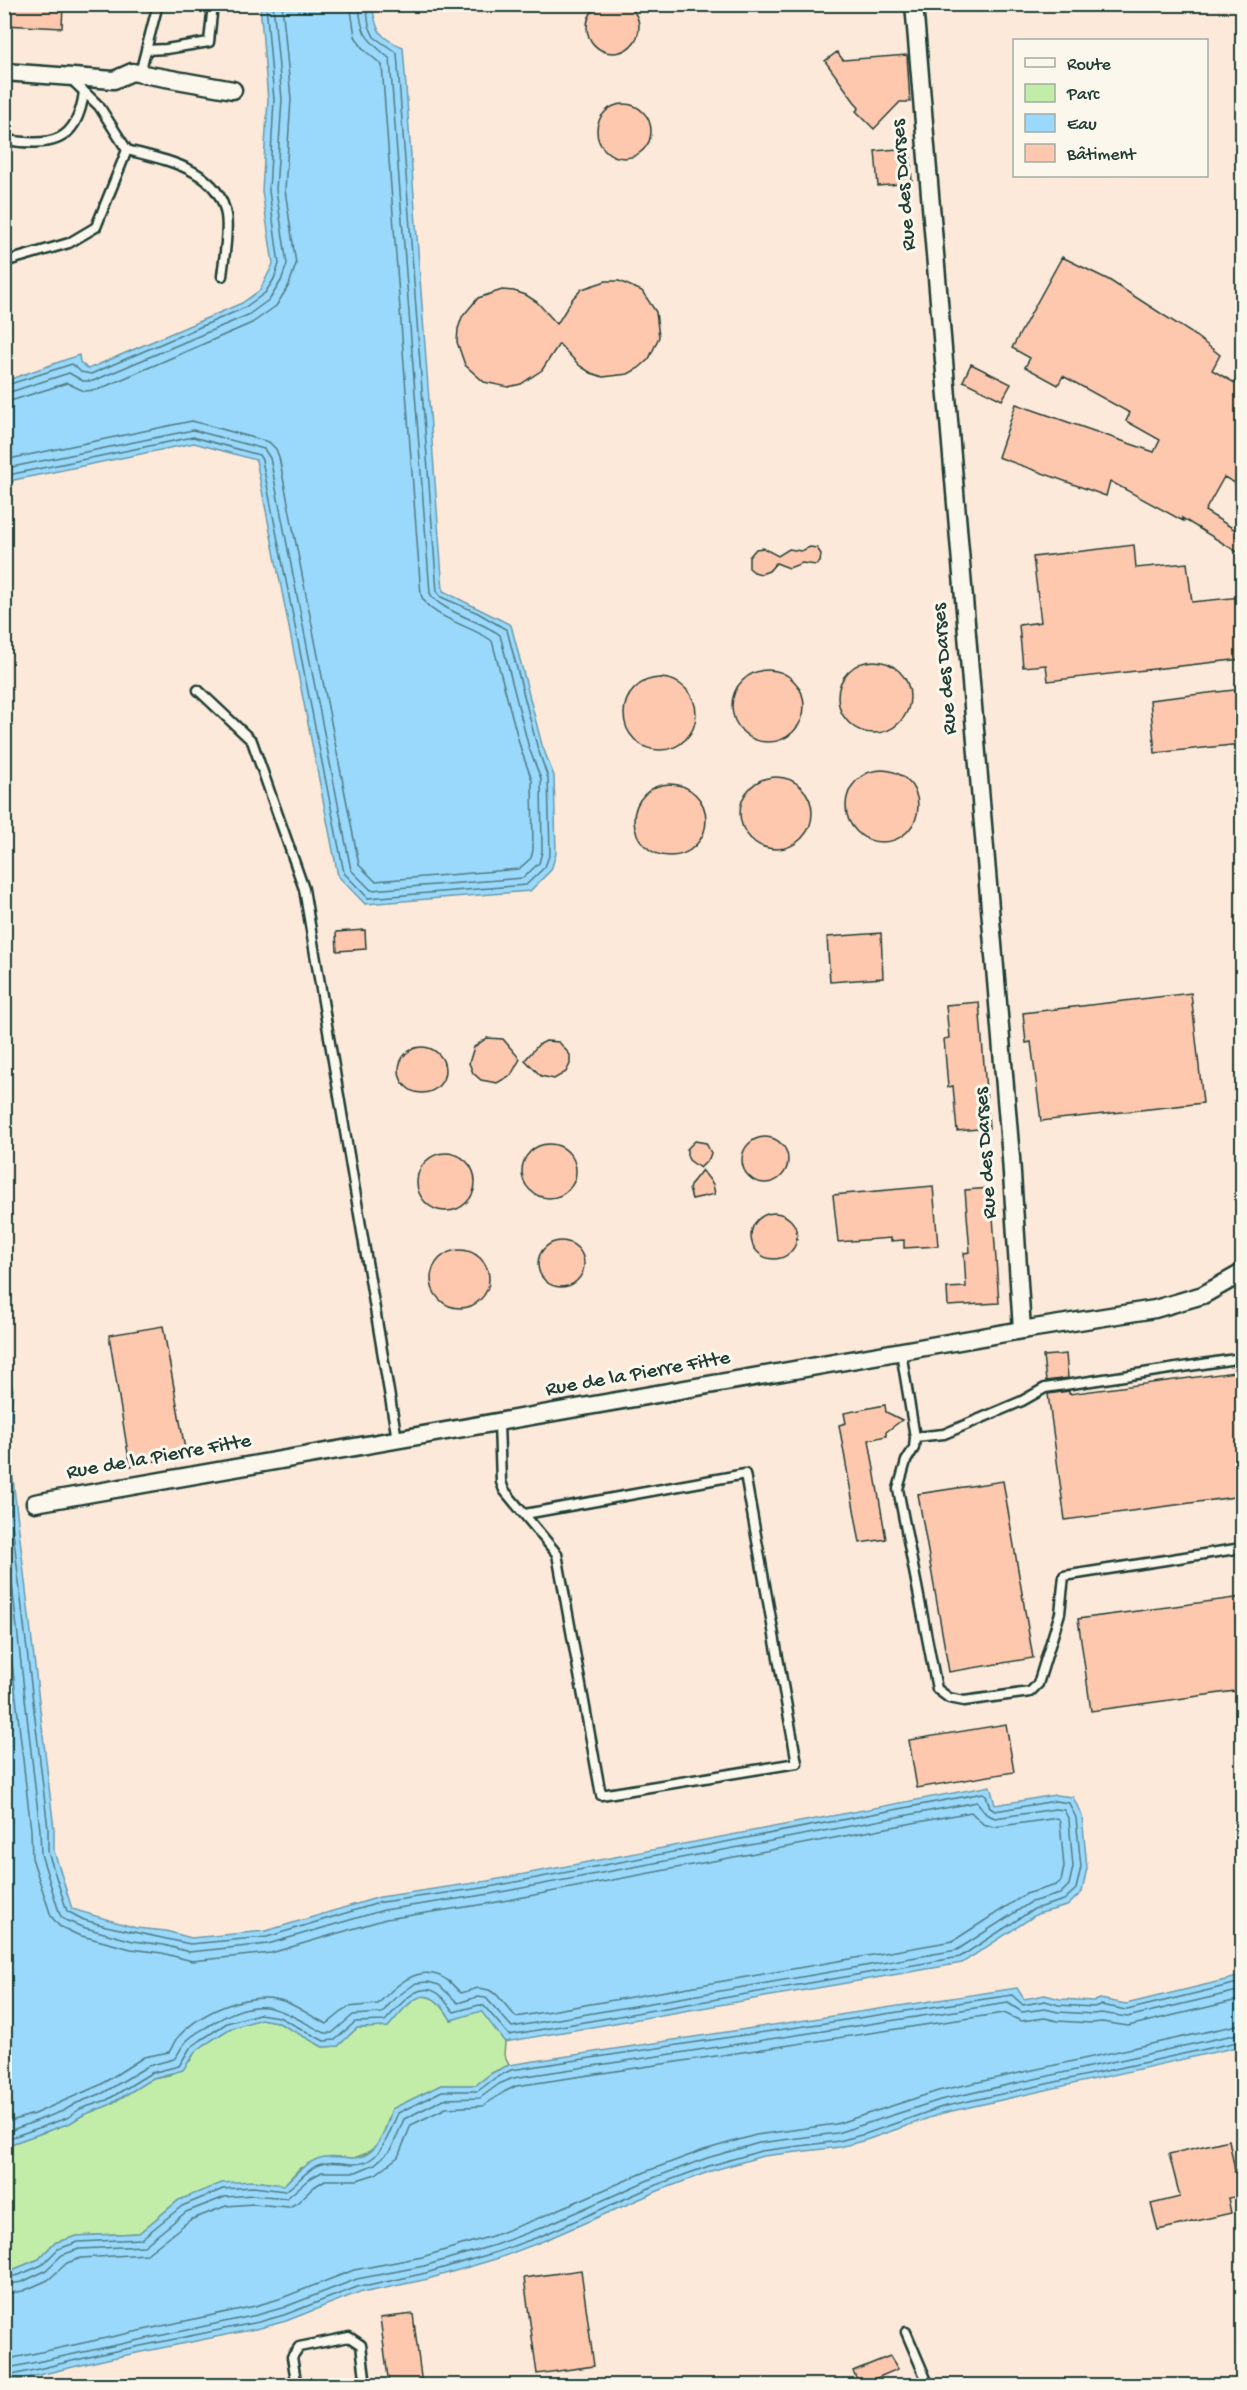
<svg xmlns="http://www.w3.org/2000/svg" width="1247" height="2390" viewBox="0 0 1247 2390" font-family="'Gochi Hand',sans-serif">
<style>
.built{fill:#fce9da;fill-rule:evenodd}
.green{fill:#c2eda9;stroke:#70956e;stroke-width:1.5}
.water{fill:#9ad9fb;stroke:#699bab;stroke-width:1.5}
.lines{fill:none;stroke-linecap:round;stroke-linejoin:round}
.shore{stroke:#507b84;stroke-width:1.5}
.building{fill:#fec8af;stroke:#1f3d34;stroke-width:1.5}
.service-casing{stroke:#1f3d34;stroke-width:13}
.minor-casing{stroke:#1f3d34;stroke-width:21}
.service{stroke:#fbf7ec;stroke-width:8}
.minor{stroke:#fbf7ec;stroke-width:16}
.labels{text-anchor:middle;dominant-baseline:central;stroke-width:6;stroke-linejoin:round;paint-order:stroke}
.street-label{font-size:21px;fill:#1f3d34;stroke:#fbf7ec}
</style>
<rect width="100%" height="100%" fill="#fbf7ec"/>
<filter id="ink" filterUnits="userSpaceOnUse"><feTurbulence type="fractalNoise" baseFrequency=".0167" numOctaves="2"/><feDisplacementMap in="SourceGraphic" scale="12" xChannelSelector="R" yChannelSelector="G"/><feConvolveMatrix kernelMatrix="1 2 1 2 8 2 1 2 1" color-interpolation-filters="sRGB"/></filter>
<g filter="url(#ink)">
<path class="built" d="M 5,5 L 1242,5 L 1242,2385 L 5,2386 ZM 1014,40 L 1206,40 L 1206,176 L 1014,176 Z"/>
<path class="green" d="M 419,1996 C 436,1995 443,2007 451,2020 L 481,2010 L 505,2042 L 504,2055 L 509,2065 L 492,2073 L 476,2085 L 441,2085 L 392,2109 L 380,2143 L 367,2153 L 354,2158 L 338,2157 L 300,2168 L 284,2185 L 253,2181 L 179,2200 L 139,2233 L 77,2236 L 54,2243 L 39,2259 L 5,2273 L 5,2146 L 70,2123 L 83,2115 L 109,2105 L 153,2078 L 169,2075 L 190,2061 L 195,2052 L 204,2045 L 229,2029 L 246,2023 L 261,2019 L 277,2022 L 323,2047 L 338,2046 L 357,2028 L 388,2027 L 403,2009 Z"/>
<path class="water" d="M 260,5 L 372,5 C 376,29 378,38 403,47 L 443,591 L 511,625 L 542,745 L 554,776 L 556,854 L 551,870 L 530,891 L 365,904 L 338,876 L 256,460 L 194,443 L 14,480 L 5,490 L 5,381 L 79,355 L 80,362 L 88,369 L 242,303 L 260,290 L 273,264 L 262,191 L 268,100 Z
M 4,1357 L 13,1390 L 9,1445 L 54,1829 L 54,1851 L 72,1909 L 136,1928 L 166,1931 L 191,1938 L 266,1931 L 380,1897 L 488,1881 L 990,1786 L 995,1805 L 1055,1795 L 1073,1797 L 1082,1816 L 1087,1868 L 1082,1892 L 1067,1906 L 1037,1914 L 962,1963 L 505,2042 L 481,2011 L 451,2020 C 427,1978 412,1999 388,2027 L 357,2028 L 338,2046 L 323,2047 L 277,2022 L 261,2019 L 229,2029 L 204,2045 L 195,2052 L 183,2070 L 153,2078 L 109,2105 L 83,2115 L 70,2123 L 5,2146 Z
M 1242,1976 L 1242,2046 L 943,2113 L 866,2140 L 840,2147 L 763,2156 L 711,2171 L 658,2191 L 543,2241 L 499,2258 L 428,2279 L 367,2292 L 362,2291 L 286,2321 L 260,2328 L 107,2359 L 5,2383 L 5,2273 L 39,2259 L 54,2243 L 77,2236 L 139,2233 L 179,2200 L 222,2183 L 253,2181 L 284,2185 C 294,2175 303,2165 317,2159 C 327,2155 339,2157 350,2158 C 377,2160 386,2130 392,2109 L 441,2085 L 476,2085 L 492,2073 L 509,2065 L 1017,1988 L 1024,1999 L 1045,1995 L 1060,1999 L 1093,2001 L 1100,1999 L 1126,2004 Z"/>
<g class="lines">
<path class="shore" d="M 4,386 L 72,364 L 81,372 L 91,374 L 244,308 L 265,293 L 274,279 L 279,264 L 269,191 L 274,100 L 266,4
M 4,394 L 69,373 L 83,381 L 93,381 L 248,315 L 270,299 L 281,281 L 287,264 L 276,190 L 282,99 L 273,4
M 4,403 L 67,383 L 84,391 L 97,390 L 252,323 L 276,306 L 289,285 L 296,264 L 285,190 L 291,99 L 282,4
M 4,460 L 192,421 L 269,442 L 276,449 L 279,457 L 359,865 L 375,881 L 519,869 L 531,858 L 533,850 L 532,780 L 521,750 L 492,641 C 473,626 429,618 421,595 L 382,65 L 363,49 L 355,36 L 350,4
M 4,471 L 12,467 L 193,430 L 264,449 L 270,458 L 351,870 L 371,890 L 523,878 L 539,863 L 542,852 L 541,779 L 529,748 L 500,635 C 484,622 437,610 430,593 L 390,59 C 368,39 361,38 359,4
M 4,481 L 13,474 L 193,437 L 259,455 L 262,460 L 344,873 L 368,898 L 526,885 L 545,867 L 550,853 L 548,778 L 537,746 L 507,630 L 478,613 L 441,597 L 437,592 L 397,53 L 374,37 L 369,26 L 366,4
M 4,1455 L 48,1829 L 48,1852 L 67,1911 L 84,1920 L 106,1926 L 190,1944 L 267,1937 L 382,1902 L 489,1887 L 983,1793 L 986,1795 L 990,1808 L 995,1811 L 1055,1801 L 1069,1803 L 1076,1818 L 1081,1867 L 1076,1889 L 1064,1900 L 1034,1909 L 960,1957 L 509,2035 L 484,2006 L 479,2005 L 454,2012 C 449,2007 445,2000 439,1994 C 418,1978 398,2008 385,2021 L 355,2022 L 335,2040 L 324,2041 L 279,2017 L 259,2014 L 227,2023 L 201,2040 L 190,2048 L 179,2066 L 151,2073 L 107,2100 L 80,2109 L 67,2118 L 4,2140
M 4,1514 L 40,1830 L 41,1854 L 60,1915 L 65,1920 L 82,1927 L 133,1941 L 164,1945 L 189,1952 L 268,1944 L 384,1910 L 490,1894 L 977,1802 L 986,1814 L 995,1818 L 1055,1809 L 1064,1810 L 1069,1820 L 1073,1867 L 1069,1885 L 1060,1894 L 1031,1902 L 957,1950 L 512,2027 L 486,1998 L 477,1997 L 458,2003 L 439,1985 L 428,1982 L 416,1983 L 394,1999 L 382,2013 L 353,2015 L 332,2033 L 325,2033 C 277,2009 262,1992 210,2025 C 202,2030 190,2035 184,2044 C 180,2049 179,2054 174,2059 L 148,2066 L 103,2093 L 77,2103 L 63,2111 L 4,2133
M 4,1592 L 31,1830 L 32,1858 L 51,1916 L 59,1926 L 78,1935 L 131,1949 L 162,1953 L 192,1961 L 271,1953 L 386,1919 L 492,1903 L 971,1812 L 983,1824 L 994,1827 L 1058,1818 L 1060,1822 L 1064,1867 L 1061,1881 L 1056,1885 L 1026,1894 L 953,1941 L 516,2017 L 497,1995 L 489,1990 L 478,1988 L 461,1993 C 456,1989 452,1983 447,1980 C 420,1961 395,1986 378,2004 L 348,2007 L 327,2024 C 313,2018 301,2008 286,2002 C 253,1989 202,2011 179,2036 C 174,2040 173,2047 169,2052 L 144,2057 L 100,2085 L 34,2114 L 4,2123
M 4,2278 L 19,2275 L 42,2265 L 58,2249 L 78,2242 L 141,2239 L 182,2206 L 223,2189 L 253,2187 L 285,2191 C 297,2184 305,2171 318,2165 C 328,2161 340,2163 351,2164 C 382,2166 388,2134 398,2113 L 442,2091 L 478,2091 L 495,2078 L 511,2070 L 1012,1995 L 1023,2005 L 1045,2001 L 1059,2005 L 1093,2007 L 1101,2005 L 1127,2010 L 1242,1982
M 4,2285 L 22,2282 L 45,2271 L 62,2255 L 79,2249 L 144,2246 L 186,2212 L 225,2197 L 253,2195 L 287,2198 L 309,2179 L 322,2172 L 356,2172 L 375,2164 L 391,2150 L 404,2119 L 444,2099 L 480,2098 L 499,2084 L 513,2078 L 1008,2003 L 1022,2012 L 1045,2009 L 1058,2012 L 1093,2014 L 1101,2013 L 1127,2017 L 1242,1990
M 4,2294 L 23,2291 L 48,2280 L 67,2263 L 81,2258 L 147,2254 L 190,2220 L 226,2206 L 253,2204 L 289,2207 L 297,2203 L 314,2187 L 325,2180 L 357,2180 L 376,2174 L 398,2157 L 411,2125 L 446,2108 L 483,2106 L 504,2092 L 516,2086 L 1004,2013 L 1021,2021 L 1045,2018 L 1057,2021 L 1092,2023 L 1102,2022 L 1128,2026 L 1242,1999
M 4,2360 L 255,2306 L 279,2299 L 354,2270 L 422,2257 L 492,2236 L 534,2220 L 650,2170 L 704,2150 L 756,2135 L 836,2124 L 938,2091 L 1242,2024
M 4,2369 L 257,2315 L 282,2308 L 357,2279 L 424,2266 L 495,2245 L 538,2229 L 653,2178 L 707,2158 L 759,2143 L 837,2133 L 940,2100 L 1242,2033
M 4,2377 L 106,2353 L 259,2322 L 284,2315 L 360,2286 L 368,2286 L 426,2273 L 497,2252 L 541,2236 L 656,2185 L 709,2166 L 761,2151 L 839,2141 L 865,2134 L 942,2107 L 1242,2041"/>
</g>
<path class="building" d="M587 27a26 26 0 1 1 52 0a26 26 0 1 1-52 0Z
M 4,4 L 63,4 L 62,28 L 4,25 Z
M 837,52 L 843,60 L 907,55 L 910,102 L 900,102 L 874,129 L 856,111 L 859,108 L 825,61 Z
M597 131a27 27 0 1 1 54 0a27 27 0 1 1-54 0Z
M 910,148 L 912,183 L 878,186 L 875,151 Z
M 1062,257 L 1109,280 L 1193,334 L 1220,355 L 1212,370 L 1242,387 L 1242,470 L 1235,483 L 1224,477 L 1205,511 L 1242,534 L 1242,555 L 1182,518 L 1183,521 L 1110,481 L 1106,496 L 998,457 L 1016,404 L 1154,452 L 1160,440 L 1126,421 L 1130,413 L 1063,376 L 1058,385 L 1025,367 L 1030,358 L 1012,348 Z
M 606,281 L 619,281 L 642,291 L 656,312 L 659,337 L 649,359 L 639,368 L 628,374 L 603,377 L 591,373 L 580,366 L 559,344 L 542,370 L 521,384 L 508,387 L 484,382 L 465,365 L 457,342 L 458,329 L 462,317 L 478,298 L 502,290 L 514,291 L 526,295 L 537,302 L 557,324 L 573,298 L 582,289 Z
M 971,364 L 1011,384 L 1002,400 L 963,381 Z
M 1134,545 L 1136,568 L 1187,563 L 1192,602 L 1241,597 L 1242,659 L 1048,681 L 1046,665 L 1023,667 L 1019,625 L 1041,622 L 1033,557 Z
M 810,547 L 817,548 L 821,554 L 820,562 L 816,565 L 802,563 L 789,568 L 776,563 L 769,571 L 761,574 L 754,572 L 749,568 L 749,557 L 756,549 L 763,548 L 778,556 L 789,549 L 801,551 Z
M838 697a36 36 0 1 1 72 0a36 36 0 1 1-72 0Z
M732 706a36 36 0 1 1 72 0a36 36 0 1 1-72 0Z
M624 714a36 36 0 1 1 72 0a36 36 0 1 1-72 0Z
M 1242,689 L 1242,744 L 1155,753 L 1150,700 Z
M846 806a36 36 0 1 1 72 0a36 36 0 1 1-72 0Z
M740 813a36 36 0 1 1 72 0a36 36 0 1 1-72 0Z
M634 820a36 36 0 1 1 72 0a36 36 0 1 1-72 0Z
M 365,930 L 366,949 L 337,951 L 336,932 Z
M 881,933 L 883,978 L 830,982 L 827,937 Z
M 1191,993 L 1203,1103 L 1041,1121 L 1031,1042 L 1026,1043 L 1023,1013 Z
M 979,1002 L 989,1128 L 957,1131 L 953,1086 L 948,1087 L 944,1039 L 949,1038 L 946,1005 Z
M 487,1038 L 503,1039 L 520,1059 L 511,1075 L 497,1083 L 481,1080 L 473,1073 L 469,1063 L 474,1047 Z
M 546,1041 L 559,1042 L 570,1055 L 570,1064 L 566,1072 L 554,1079 L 541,1076 L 525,1060 L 538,1045 Z
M399 1070a23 23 0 1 1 46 0a23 23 0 1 1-46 0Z
M742 1160a23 23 0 1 1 46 0a23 23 0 1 1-46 0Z
M 695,1141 L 706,1143 L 711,1153 L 709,1159 L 700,1168 L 689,1160 L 687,1155 L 687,1149 Z
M522 1171a27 27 0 1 1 54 0a27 27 0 1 1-54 0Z
M417 1182a29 29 0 1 1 58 0a29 29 0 1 1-58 0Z
M 702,1170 L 713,1184 L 715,1194 L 692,1199 L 689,1189 L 691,1184 Z
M 933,1186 L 938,1246 L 904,1248 L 904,1240 L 891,1241 L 891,1238 L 838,1242 L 833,1195 Z
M 991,1188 L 999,1303 L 948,1306 L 947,1288 L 966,1287 L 964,1253 L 970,1252 L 965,1190 Z
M751 1236a23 23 0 1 1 46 0a23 23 0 1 1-46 0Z
M538 1264a23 23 0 1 1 46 0a23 23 0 1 1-46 0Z
M431 1279a29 29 0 1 1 58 0a29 29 0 1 1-58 0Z
M 163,1326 L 186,1455 L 130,1466 L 109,1335 Z
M 1066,1354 L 1068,1378 L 1046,1381 L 1043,1356 Z
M 1242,1371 L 1242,1496 L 1065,1520 L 1048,1394 L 1069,1391 L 1069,1394 Z
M 885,1405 L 886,1412 L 902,1420 L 886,1432 L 886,1436 L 869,1440 L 886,1539 L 860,1543 L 839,1425 L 846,1423 L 844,1413 Z
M 1003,1481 L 1033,1658 L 949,1672 L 918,1494 Z
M 1242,1597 L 1242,1690 L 1091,1711 L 1078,1619 Z
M 1006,1724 L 1014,1772 L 917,1788 L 909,1740 Z
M 1229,2140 L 1240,2196 L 1228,2198 L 1231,2213 L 1158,2230 L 1151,2204 L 1180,2197 L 1169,2154 Z
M 581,2270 L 594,2366 L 537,2374 L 524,2278 Z
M 413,2314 L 422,2385 L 389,2385 L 380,2318 Z
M 890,2356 L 898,2369 L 860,2385 L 853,2371 Z"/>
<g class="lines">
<g class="service-casing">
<path id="service" d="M 146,50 L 166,49 L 209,42 L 213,4
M 140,73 L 158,4
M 4,140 C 50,146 77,145 84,92
M 127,150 C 165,160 219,169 226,215 C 229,232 224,258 222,276
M 4,262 L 69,243 L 96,227 L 127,150 L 99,106 L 71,79
M 198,690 L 252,741 L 304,889 L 397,1439
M 901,1352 L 915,1437 L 914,1448 L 906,1461 L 898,1489 L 937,1689 L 949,1698 L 964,1701 L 1030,1692 L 1038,1684 L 1060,1613 L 1064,1576 L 1242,1548
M 499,1423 L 501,1482 L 504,1490 L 557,1554 L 601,1795 L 797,1763 L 745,1474 L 525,1514
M 915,1437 L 944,1434 L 1022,1401 L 1045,1388 L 1242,1358
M 906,2332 L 929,2386
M 297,2386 L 292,2357 L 299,2347 L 349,2337 L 361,2345 L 366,2386"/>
</g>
<g class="minor-casing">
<path id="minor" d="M 914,4 L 1011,1158 L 1022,1330
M 4,72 L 114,80 L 132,72 L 233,90
M 35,1503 L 1022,1330 L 1155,1309 L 1203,1295 L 1242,1273"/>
</g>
<use href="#service" class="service"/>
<use href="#minor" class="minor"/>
</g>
</g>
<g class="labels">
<g class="street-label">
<text transform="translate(905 185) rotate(-95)">Rue des Darses</text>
<text transform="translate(946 669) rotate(-95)">Rue des Darses</text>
<text transform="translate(987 1153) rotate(-94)">Rue des Darses</text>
<text transform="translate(638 1375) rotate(-10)">Rue de la Pierre Fitte</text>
<text transform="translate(159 1458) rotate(-10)">Rue de la Pierre Fitte</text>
</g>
</g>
<rect width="1247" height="2390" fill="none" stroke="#fbf7ec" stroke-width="24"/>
<rect x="12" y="12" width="1223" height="2366" fill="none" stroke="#1f3d34" stroke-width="2" filter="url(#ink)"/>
<rect x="1013" y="39" width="195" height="138" fill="#fbf7ec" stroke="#a3ada2" stroke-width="1.5"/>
<rect x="1025" y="58" width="30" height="9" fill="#fbf7ec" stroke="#a3ada2" stroke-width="1.5"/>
<text x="1067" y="69" font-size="18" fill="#1f3d34">Route</text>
<rect x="1025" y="84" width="30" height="18" fill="#c2eda9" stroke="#a3ada2" stroke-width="1.5"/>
<text x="1067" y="99" font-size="18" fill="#1f3d34">Parc</text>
<rect x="1025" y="114" width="30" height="18" fill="#9ad9fb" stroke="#a3ada2" stroke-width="1.5"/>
<text x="1067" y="129" font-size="18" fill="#1f3d34">Eau</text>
<rect x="1025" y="144" width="30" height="18" fill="#fec8af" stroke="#a3ada2" stroke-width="1.5"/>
<text x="1067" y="159" font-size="18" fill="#1f3d34">Bâtiment</text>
</svg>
